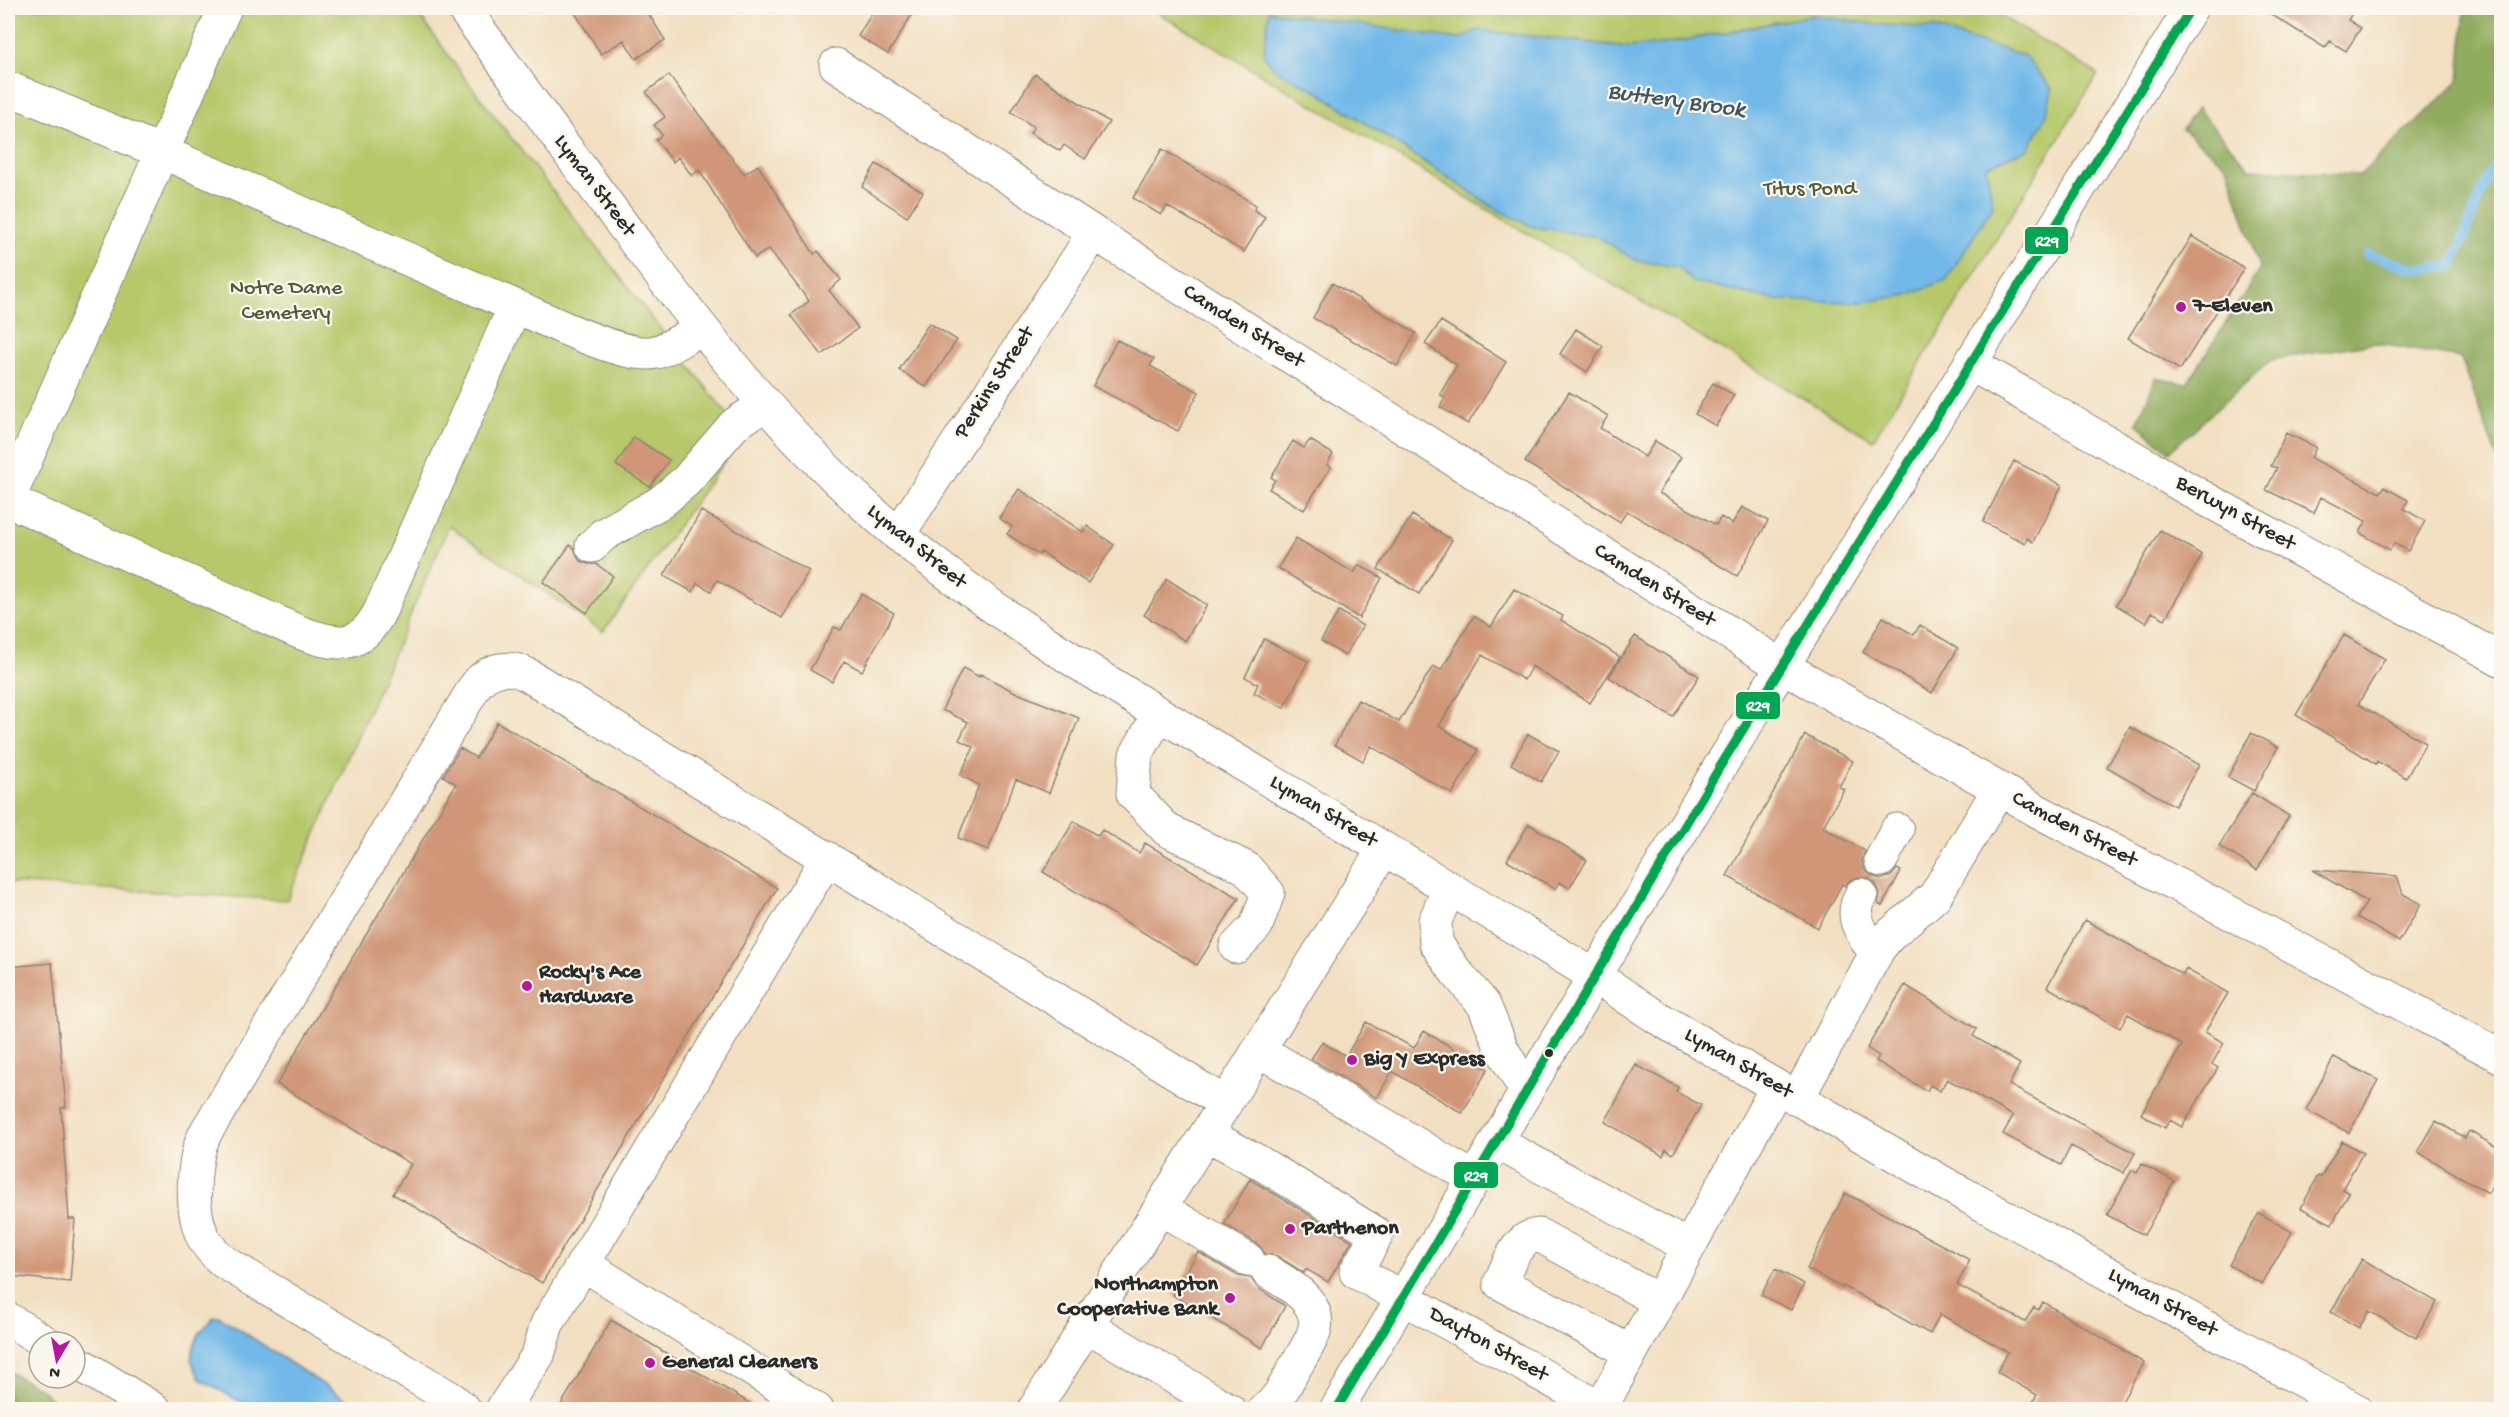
<svg xmlns="http://www.w3.org/2000/svg" width="2509" height="1417" viewBox="0 0 2509 1417" font-family="'Gochi Hand',sans-serif">
<style>
.green{fill:#b6c86b;stroke:#707a4b;stroke-width:1.5}
.forest{fill:#90ac5f;stroke:#5e6c45;stroke-width:1.5}
.water{fill:#72b9e9;stroke:#4e728a;stroke-width:1.5}
.lines{fill:none;stroke-linecap:round;stroke-linejoin:round}
.stream{stroke:#72b9e9;stroke-width:10}
.building{fill:#d09677}
.minor-casing{stroke:#8e8576;stroke-width:35}
.major-casing{stroke:#8e8576;stroke-width:35}
.minor{stroke:#fff;stroke-width:33}
.major{stroke:#fff;stroke-width:33}
.bus-1-casing{stroke:#fbf7ec;stroke-width:14}
.bus-1{stroke:#00a651;stroke-width:9}
.poi-dot{fill:#b5179e;stroke:#fbf7ec;stroke-width:2}
.bus-dot{fill:#2b2b2b;stroke:#fbf7ec;stroke-width:2}
.labels{text-anchor:middle;dominant-baseline:central;stroke-width:4.5;stroke-linejoin:round;paint-order:stroke}
.street-label{font-size:22px;fill:#2b2b2b;stroke:#fbf7ec}
.park-label{font-size:22px;fill:#555a3e;stroke:#fbf7ec}
.poi-label{font-size:22px;font-weight:bold;fill:#2b2b2b;stroke:#fbf7ec;text-anchor:start}
.water-label{font-size:24px;font-style:italic;fill:#405664;stroke:#fbf7ec}
.line-badge{stroke:#fbf7ec;stroke-width:2}
.badge-label{font-size:16px;text-anchor:middle;font-weight:bold;fill:#fff}
</style>
<rect width="100%" height="100%" fill="#fbf7ec"/>
<filter id="ink" filterUnits="userSpaceOnUse"><feTurbulence type="fractalNoise" baseFrequency=".0167" numOctaves="2"/><feDisplacementMap in="SourceGraphic" scale="12" xChannelSelector="R" yChannelSelector="G"/><feConvolveMatrix kernelMatrix="1 2 1 2 8 2 1 2 1" color-interpolation-filters="sRGB"/></filter>
<filter id="wash" filterUnits="userSpaceOnUse"><feTurbulence type="fractalNoise" baseFrequency=".008" numOctaves="4" result="noise"/><feDisplacementMap in="SourceGraphic" scale="24" xChannelSelector="R" yChannelSelector="G"/><feGaussianBlur stdDeviation="1.35" result="paint"/><feColorMatrix in="noise" values="0 0 0 0 0 0 0 0 0 0 0 0 0 0 0 0 0 1.4 0 .05"/><feComposite in="paint" operator="in"/></filter>
<g filter="url(#wash)">
<rect width="100%" height="100%" fill="#f2dfc1"/>
<path class="green" d="M 8,8 L 414,8 L 467,81 L 745,437 L 733,449 L 603,632 L 449,526 L 287,900 L 8,883 Z
M 1150,8 L 1987,8 L 2098,74 L 1873,440 Z"/>
<path class="forest" d="M 2465,8 L 2501,8 L 2501,469 L 2461,358 L 2374,343 L 2271,360 L 2169,452 L 2137,423 L 2156,378 L 2187,384 L 2260,269 L 2227,166 L 2182,129 L 2197,108 L 2250,169 L 2360,175 L 2459,81 Z
M 8,1371 L 43,1390 L 60,1409 L 8,1409 Z"/>
<path class="water" d="M 1269,11 L 1459,39 L 1478,30 L 1629,47 L 1670,43 L 1813,15 L 1873,24 L 1935,28 L 2025,56 L 2052,89 L 2046,117 L 2028,149 L 1986,166 L 1993,206 L 1946,280 L 1906,295 L 1863,302 L 1777,300 L 1693,282 L 1678,267 L 1635,260 L 1598,237 L 1534,227 L 1496,209 L 1315,90 L 1275,70 L 1264,55 Z
M 219,1316 L 361,1409 L 253,1409 L 200,1379 L 191,1360 L 194,1346 L 199,1334 L 213,1317 Z"/>
<g class="lines">
<path class="stream" d="M 2367,254 L 2416,269 L 2452,266 L 2489,174 L 2502,159"/>
</g>
<g id="blocks">
<path class="building" d="M 572,8 L 645,8 L 665,40 L 636,59 L 624,40 L 601,54 Z
M 875,8 L 916,8 L 888,54 L 858,36 Z
M 2261,8 L 2355,8 L 2348,20 L 2361,28 L 2346,51 L 2330,41 L 2325,48 Z
M 1035,74 L 1109,122 L 1085,159 L 1064,145 L 1060,151 L 1030,133 L 1034,127 L 1011,112 Z
M 669,75 L 744,174 L 758,165 L 814,254 L 818,251 L 841,280 L 829,290 L 858,328 L 822,355 L 791,315 L 809,301 L 769,249 L 755,258 L 699,170 L 692,176 L 678,157 L 673,162 L 656,140 L 662,135 L 654,125 L 665,117 L 646,92 Z
M 1162,149 L 1256,205 L 1254,210 L 1265,217 L 1244,252 L 1167,206 L 1161,215 L 1133,198 Z
M 876,164 L 923,192 L 907,217 L 862,187 Z
M 2192,236 L 2244,268 L 2180,370 L 2128,338 Z
M 1332,283 L 1416,333 L 1397,366 L 1313,318 Z
M 1441,321 L 1506,362 L 1468,424 L 1440,407 L 1445,398 L 1440,394 L 1457,365 L 1425,344 Z
M 929,323 L 957,340 L 926,387 L 899,370 Z
M 1576,329 L 1603,346 L 1587,372 L 1560,354 Z
M 1117,340 L 1154,359 L 1150,366 L 1199,392 L 1178,431 L 1093,386 Z
M 1713,383 L 1734,395 L 1716,426 L 1695,414 Z
M 1569,392 L 1608,416 L 1600,428 L 1645,457 L 1655,441 L 1681,457 L 1659,493 L 1716,525 L 1721,517 L 1732,524 L 1742,507 L 1768,521 L 1737,576 L 1627,511 L 1620,522 L 1525,462 Z
M 2286,433 L 2316,447 L 2311,458 L 2380,493 L 2384,487 L 2408,500 L 2404,509 L 2425,521 L 2408,551 L 2394,543 L 2390,550 L 2360,533 L 2366,521 L 2321,497 L 2314,513 L 2266,490 L 2277,468 L 2271,466 Z
M 634,437 L 669,460 L 650,487 L 616,465 Z
M 1310,440 L 1333,454 L 1327,465 L 1331,467 L 1304,510 L 1269,489 L 1275,480 L 1271,477 L 1293,441 L 1304,448 Z
M 2014,461 L 2062,485 L 2033,542 L 2027,538 L 2025,543 L 1983,522 Z
M 1019,489 L 1083,532 L 1087,526 L 1114,545 L 1088,583 L 1041,552 L 1039,555 L 1007,534 L 1012,527 L 999,518 Z
M 701,511 L 809,571 L 782,618 L 717,580 L 711,591 L 697,583 L 693,592 L 664,576 Z
M 1412,515 L 1452,540 L 1419,594 L 1378,569 Z
M 2160,530 L 2202,555 L 2165,619 L 2152,612 L 2146,623 L 2116,605 Z
M 1296,538 L 1354,573 L 1359,565 L 1382,578 L 1359,618 L 1278,568 Z
M 570,545 L 574,548 L 579,560 L 588,564 L 596,564 L 613,576 L 587,613 L 543,582 Z
M 1167,579 L 1207,605 L 1185,641 L 1144,615 Z
M 1514,589 L 1563,616 L 1561,620 L 1620,657 L 1590,703 L 1532,666 L 1524,680 L 1482,655 L 1439,726 L 1478,750 L 1452,794 L 1371,746 L 1363,761 L 1335,745 L 1358,700 L 1399,722 L 1433,666 L 1441,670 L 1474,616 L 1491,627 Z
M 861,594 L 894,613 L 862,671 L 844,661 L 832,682 L 810,670 L 834,627 L 841,630 Z
M 1339,611 L 1363,626 L 1345,656 L 1321,641 Z
M 1883,617 L 1914,635 L 1920,625 L 1958,648 L 1932,693 L 1863,652 Z
M 2344,635 L 2385,659 L 2358,704 L 2426,743 L 2406,778 L 2377,761 L 2376,764 L 2296,715 Z
M 1635,636 L 1699,676 L 1673,717 L 1609,677 Z
M 1264,639 L 1308,661 L 1284,708 L 1254,693 L 1258,684 L 1245,677 Z
M 963,668 L 979,677 L 980,674 L 1017,693 L 1079,718 L 1049,793 L 1016,779 L 988,850 L 958,838 L 979,785 L 960,775 L 974,747 L 959,740 L 968,722 L 942,710 Z
M 497,722 L 777,888 L 542,1283 L 393,1194 L 411,1164 L 277,1084 L 456,784 L 443,776 L 460,748 L 476,758 Z
M 2130,727 L 2199,765 L 2175,806 L 2107,767 Z
M 2251,733 L 2278,747 L 2254,791 L 2228,777 Z
M 1528,734 L 1559,751 L 1541,782 L 1511,764 Z
M 1805,735 L 1853,761 L 1839,787 L 1844,789 L 1823,827 L 1865,851 L 1862,861 L 1865,870 L 1872,876 L 1882,879 L 1891,876 L 1897,869 L 1901,871 L 1882,906 L 1878,904 L 1880,893 L 1876,884 L 1869,878 L 1858,877 L 1850,880 L 1845,886 L 1842,884 L 1818,928 L 1727,876 Z
M 2252,793 L 2289,816 L 2257,870 L 2219,846 Z
M 1074,821 L 1098,836 L 1102,830 L 1139,853 L 1145,843 L 1239,898 L 1197,965 L 1043,872 Z
M 1529,824 L 1587,860 L 1569,888 L 1559,882 L 1555,889 L 1507,860 Z
M 2312,870 L 2397,876 L 2403,894 L 2421,904 L 2399,942 L 2357,917 L 2367,902 Z
M 2085,920 L 2183,975 L 2186,969 L 2228,993 L 2205,1032 L 2224,1043 L 2212,1064 L 2218,1068 L 2182,1127 L 2170,1120 L 2165,1128 L 2141,1114 L 2182,1045 L 2128,1014 L 2120,1028 L 2047,987 Z
M 52,963 L 66,1107 L 61,1108 L 69,1219 L 75,1219 L 70,1282 L 8,1276 L 8,967 Z
M 1905,985 L 1977,1029 L 1973,1036 L 2020,1064 L 2009,1085 L 2135,1153 L 2124,1173 L 2071,1146 L 2061,1165 L 2003,1134 L 2013,1116 L 1947,1079 L 1940,1091 L 1930,1085 L 1927,1091 L 1876,1061 L 1879,1056 L 1867,1048 Z
M 1366,1022 L 1414,1048 L 1424,1031 L 1488,1069 L 1462,1113 L 1392,1071 L 1377,1098 L 1311,1059 L 1322,1042 L 1346,1056 Z
M 2334,1057 L 2378,1080 L 2349,1133 L 2306,1110 Z
M 1636,1065 L 1678,1087 L 1676,1092 L 1701,1105 L 1673,1154 L 1666,1149 L 1663,1156 L 1605,1122 Z
M 2436,1121 L 2465,1138 L 2469,1131 L 2502,1150 L 2502,1168 L 2488,1193 L 2418,1152 Z
M 2342,1141 L 2363,1153 L 2342,1189 L 2349,1193 L 2332,1224 L 2301,1208 L 2318,1176 L 2321,1177 Z
M 2142,1164 L 2174,1181 L 2144,1235 L 2107,1215 L 2132,1170 L 2137,1172 Z
M 1250,1179 L 1352,1241 L 1328,1282 L 1306,1269 L 1304,1273 L 1277,1256 L 1265,1254 L 1258,1244 L 1224,1224 Z
M 1845,1193 L 1970,1260 L 1957,1285 L 2025,1322 L 2034,1307 L 2038,1310 L 2043,1302 L 2144,1363 L 2117,1410 L 2028,1410 L 2037,1395 L 1997,1372 L 2008,1352 L 1940,1314 L 1930,1334 L 1843,1286 L 1842,1288 L 1807,1269 Z
M 2259,1213 L 2292,1232 L 2262,1284 L 2229,1265 Z
M 1198,1252 L 1238,1276 L 1251,1278 L 1258,1288 L 1285,1306 L 1262,1348 L 1173,1295 Z
M 2362,1259 L 2437,1302 L 2416,1338 L 2369,1311 L 2359,1328 L 2331,1312 Z
M 1775,1269 L 1804,1284 L 1791,1310 L 1761,1295 Z
M 611,1320 L 761,1410 L 558,1410 Z"/>
</g>
</g>
<g filter="url(#ink)">
<use href="#blocks" fill-opacity="0" stroke="#8e8576" stroke-width="1.5"/>
<g class="lines">
<g class="minor-casing">
<path id="minor" d="M 836,65 L 1094,233 L 1782,666 L 2038,811 L 2502,1057
M 8,88 L 162,152 L 225,8
M 515,306 L 162,152 L 8,500 L 299,632 C 337,646 361,651 381,609 L 515,306 C 545,319 626,360 656,352 C 671,348 687,336 701,328
M 1971,364 L 2202,497 L 2502,660
M 898,535 L 1094,233
M 592,546 L 603,535 L 661,502 L 686,481 L 735,424 L 764,405
M 1159,714 L 1136,755 L 1133,794 L 1167,830 L 1246,868 L 1268,893 L 1256,926 L 1236,947
M 1881,860 L 1897,830
M 1449,888 L 1435,921 L 1436,943 L 1456,972 L 1484,1005 L 1502,1049 L 1526,1091
M 1861,895 C 1848,920 1863,933 1876,954
M 1595,976 L 1658,1018 L 1940,1181 L 2356,1410
M 1259,1050 L 1473,1178
M 1797,1099 L 1879,948 L 1891,934 L 1935,896 L 1999,789
M 1206,1134 L 1257,1161 L 1377,1234 L 1356,1272 L 1605,1410
M 1496,1142 L 1689,1247
M 1160,1208 L 1248,1260
M 8,1319 L 45,1342
M 1086,1325 L 1229,1410
M 1631,1352 L 1500,1283 C 1508,1265 1517,1236 1539,1235 L 1659,1301
M 75,1361 L 155,1410
M 1601,1407 L 1777,1087
M 465,1410 L 452,1399 L 224,1262 C 216,1255 208,1247 203,1237 C 190,1210 192,1158 206,1132 L 474,688 C 486,669 509,664 528,675 L 1225,1103
M 502,1410 L 538,1355 L 547,1324 L 583,1264
M 817,1410 L 583,1264 L 827,858
M 1034,1410 L 1384,849
M 1264,1410 C 1279,1400 1285,1385 1294,1369 C 1300,1359 1307,1348 1312,1337 C 1327,1304 1290,1285 1268,1272"/>
</g>
<g class="major-casing">
<path id="major" d="M 463,8 C 526,93 588,180 652,264 C 717,349 783,431 862,503 C 971,602 1099,677 1224,753 C 1348,827 1471,901 1595,976
M 1336,1410 L 1721,765 L 2191,8"/>
</g>
<use href="#minor" class="minor"/>
<use href="#major" class="major"/>
<g class="bus-1-casing">
<path id="bus-1" d="M 1336,1410 L 1721,765 L 2191,8"/>
</g>
<use href="#bus-1" class="bus-1"/>
</g>
</g>
<g class="poi-dot">
<circle cx="2181" cy="307" r="6"/>
<circle cx="527" cy="986" r="6"/>
<circle cx="1352" cy="1060" r="6"/>
<circle cx="1290" cy="1229" r="6"/>
<circle cx="1230" cy="1298" r="6"/>
<circle cx="650" cy="1363" r="6"/>
</g>
<circle class="bus-dot" cx="1549" cy="1053" r="5"/>
<g class="labels">
<g class="street-label">
<text transform="translate(594 186) rotate(53)">Lyman Street</text>
<text transform="translate(1243 327) rotate(32)">Camden Street</text>
<text transform="translate(995 383) rotate(-57)">Perkins Street</text>
<text transform="translate(2235 514) rotate(29)">Berwyn Street</text>
<text transform="translate(916 547) rotate(39)">Lyman Street</text>
<text transform="translate(1654 586) rotate(32)">Camden Street</text>
<text transform="translate(1323 812) rotate(31)">Lyman Street</text>
<text transform="translate(2074 830) rotate(28)">Camden Street</text>
<text transform="translate(1738 1064) rotate(30)">Lyman Street</text>
<text transform="translate(2162 1303) rotate(29)">Lyman Street</text>
<text transform="translate(1488 1345) rotate(29)">Dayton Street</text>
</g>
<g class="park-label">
<text x="1810" y="190">Titus Pond</text>
<text x="286" y="289">Notre Dame<tspan x="286" dy="25">Cemetery</tspan></text>
</g>
<g class="poi-label">
<text x="2193" y="307">7-Eleven</text>
<text x="539" y="973">Rocky's Ace<tspan x="539" dy="25">Hardware</tspan></text>
<text x="1364" y="1060">Big Y Express</text>
<text x="1302" y="1229">Parthenon</text>
<text x="1218" y="1285" text-anchor="end">Northampton<tspan x="1218" dy="25">Cooperative Bank</tspan></text>
<text x="662" y="1363">General Cleaners</text>
</g>
<g class="water-label">
<text transform="translate(1676 102) rotate(8)">Buttery Brook</text>
</g>
</g>
<g class="line-badge">
<rect x="2024" y="226" width="45" height="29" rx="6" fill="#00a651"/>
<rect x="1735" y="691" width="46" height="29" rx="6" fill="#00a651"/>
<rect x="1453" y="1161" width="46" height="28" rx="6" fill="#00a651"/>
</g>
<g class="badge-label">
<text x="2047" y="246">R29</text>
<text x="1758" y="711">R29</text>
<text x="1476" y="1181">R29</text>
</g>
<rect width="2509" height="1417" fill="none" stroke="#fbf7ec" stroke-width="30"/>
<g transform="translate(57 1360) rotate(190)"><circle r="28" fill="#fbf7ec" stroke="#a8a59f" stroke-width="1.5"/>
<path d="M0-4.5L10 22L0 15L-10 22Z" fill="#b5179e"/>
<text y="-9" font-size="16" font-weight="bold" text-anchor="middle" fill="#2b2b2b">N</text>
</g>
</svg>
